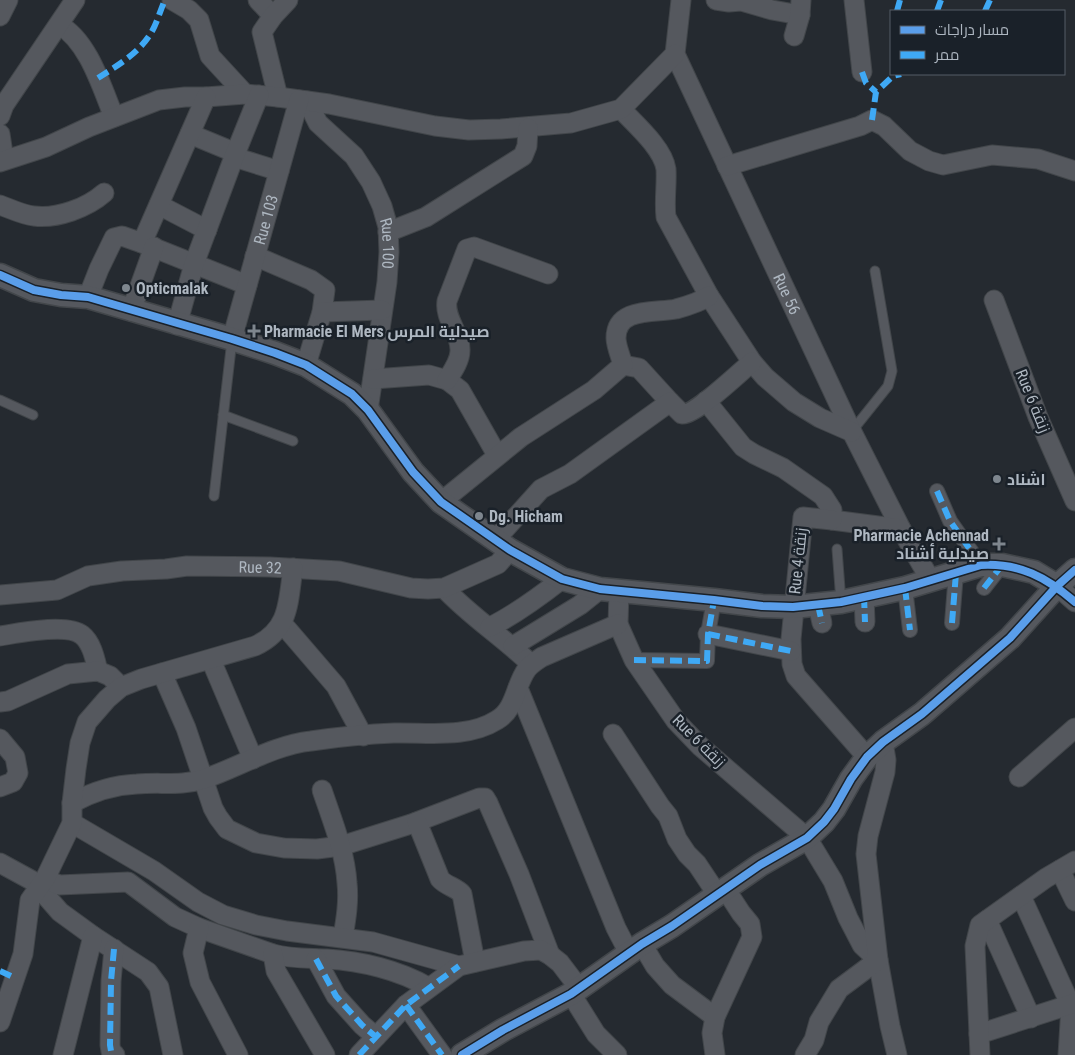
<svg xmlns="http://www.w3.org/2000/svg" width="1075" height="1055" viewBox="0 0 1075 1055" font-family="'Roboto Condensed',Cairo,sans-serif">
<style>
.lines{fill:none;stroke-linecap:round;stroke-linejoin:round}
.service-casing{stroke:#42464a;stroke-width:11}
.pedestrian-casing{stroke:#42464a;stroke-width:16}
.minor-casing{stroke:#42464a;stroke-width:21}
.tertiary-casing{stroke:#42464a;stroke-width:25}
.service{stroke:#55585e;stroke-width:9}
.pedestrian{stroke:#55585e;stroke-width:14}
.minor{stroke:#55585e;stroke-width:19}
.tertiary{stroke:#55585e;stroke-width:22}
.quiet{stroke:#3fa9f5;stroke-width:6;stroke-dasharray:12 6;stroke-linecap:butt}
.cycleway-casing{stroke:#1a2129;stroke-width:11}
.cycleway{stroke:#5a9eea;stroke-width:8}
.poi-dot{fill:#7e868e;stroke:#1a2129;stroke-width:2}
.labels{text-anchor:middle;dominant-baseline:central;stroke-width:5;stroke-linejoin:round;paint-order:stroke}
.street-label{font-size:16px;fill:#aeb7c1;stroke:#1a2129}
.poi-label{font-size:16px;font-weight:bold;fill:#aeb7c1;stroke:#1a2129;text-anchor:start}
</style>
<rect width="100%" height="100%" fill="#252a30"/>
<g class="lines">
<g class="service-casing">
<path id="service" d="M 0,400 L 33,415
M 223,415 L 293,441
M 852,431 L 888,386 L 892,371 L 875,271
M 214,496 L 232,340
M 837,549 L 841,602"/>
</g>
<g class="pedestrian-casing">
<path id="pedestrian" d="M 937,491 L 950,521 L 981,565
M 905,588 L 910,630
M 984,588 L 1002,565
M 952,623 L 956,573
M 634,660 L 707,661 L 708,634 L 714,600"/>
</g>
<g class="minor-casing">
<g id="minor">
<path d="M 172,0 L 189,10 L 199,20 L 210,56 L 245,94"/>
<path d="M 258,0 L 273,16"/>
<path id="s1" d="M 681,0 L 675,54 L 852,432 L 901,529 L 930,579"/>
<path d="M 716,0 L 729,2 L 741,1 L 772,10 L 800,15"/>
<path d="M 854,0 L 862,72"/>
<path d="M 0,16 L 8,0"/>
<path d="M 59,25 C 88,40 102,88 114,117"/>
<path d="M 794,36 L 800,15 L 801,0"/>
<path d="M 278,97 L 262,32 L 273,16 L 288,0"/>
<path id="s2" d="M 307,101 L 318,123 L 354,156 L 371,182 L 382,206 L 388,227 L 389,252 L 387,282 L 368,410"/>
<path d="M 621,109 C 635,124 663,148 666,169 C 667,185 664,201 666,217 L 709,296 L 752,362 L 765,377 L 794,402 L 820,418 L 852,432"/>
<path d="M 0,116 L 4,105 L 75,0"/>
<path d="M 0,134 L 4,160"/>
<path d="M 190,134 L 236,153"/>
<path d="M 234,157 L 279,171"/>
<path d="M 0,162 L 46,147 L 89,127 L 159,100 L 185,97 L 206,97 L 245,94 L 278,97 L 329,104 L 435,126 L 469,130 L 501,129 L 571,123 L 621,109 L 675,54"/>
<path d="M 727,166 L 860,126 L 872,120 L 884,126 L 910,151 L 929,161 L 943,165 L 992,155 L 1038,159 L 1075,171"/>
<path d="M 0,205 C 11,209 23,215 34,216 C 57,219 87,208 104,193"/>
<path d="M 159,205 L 207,230"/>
<path d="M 388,232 L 426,217 L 523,156 L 527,146 L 528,128"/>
<path d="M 142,243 L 247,285"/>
<path d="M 255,256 L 311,280 L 325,290 L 322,312 L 306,365"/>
<path d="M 88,297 L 99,269 L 114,238 L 122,236 L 142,243 L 206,97"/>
<path d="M 994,300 L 1038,417 L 1075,501"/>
<path d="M 131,311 L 154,247"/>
<path d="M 322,312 L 382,310"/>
<path d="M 177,325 L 194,264 L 234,157 L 259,95"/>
<path id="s3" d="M 232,339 L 299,100"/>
<path d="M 623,365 L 639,368 L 670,402"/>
<path d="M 373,379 L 429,375 L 447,380 L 460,390 L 497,455"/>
<path d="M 447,380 C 452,372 460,361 460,351 C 461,333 444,319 447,301 L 467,249 L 474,247 L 548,274"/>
<path d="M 706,401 L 743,447 L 754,454 L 783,468 L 823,496 L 832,510 L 832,520 L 901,529"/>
<path d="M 441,502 L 521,437 L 594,390 L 623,365 C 621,357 616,346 616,338 C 616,307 655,313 676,309 C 687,306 700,302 709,296"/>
<path d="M 832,520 L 803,517 L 791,639 L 792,664 L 796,676 L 867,757"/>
<path d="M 495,540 L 541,489 L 570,474 L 670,402 L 682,414 C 694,416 740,372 752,362"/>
<path d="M 1057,586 L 1075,602"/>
<path d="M 444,588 C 470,616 503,637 531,664"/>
<path d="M 619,591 L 618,624 L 634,660 L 676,721 L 700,746 L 807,838 L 833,881 L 848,918 L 862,945 L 878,960 L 890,1026 L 897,1055"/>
<path id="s4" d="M 0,595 L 57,590 L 88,576 L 122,571 L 166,569 L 187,566 L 270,567 L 339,571 L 411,588 L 428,589 L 444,588 L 498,564 L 510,550"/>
<path d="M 864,596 L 865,622"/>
<path d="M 818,605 L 822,623"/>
<path d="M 281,627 L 287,629 L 336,686 L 363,736"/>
<path d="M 490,627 C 516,614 539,597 562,579"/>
<path d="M 708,634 L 791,651"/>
<path d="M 0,636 C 19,633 67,623 82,635 C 92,643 95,659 98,671"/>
<path d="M 513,646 L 580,605 L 600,589"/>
<path d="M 211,660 L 253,759"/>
<path d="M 162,673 L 186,728 L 213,808 L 218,817 L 227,829 L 256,843 L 284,848 L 317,849 L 341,846 L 411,824 L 479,798 L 485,798 L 488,803 L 519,874 L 550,955"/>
<path d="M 518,688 L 616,928 L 629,953"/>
<path d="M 0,702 L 8,701 L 68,674 L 98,671 L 110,676 L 121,687"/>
<path d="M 613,734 L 660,806 L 668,816 L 677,839 L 687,854 L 697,864 L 717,894"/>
<path d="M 0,739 L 15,757 L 18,773 L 13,782 L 0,787"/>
<path d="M 1019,777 L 1075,728"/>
<path d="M 322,790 C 332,820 345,851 347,883 C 349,901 346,919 343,937"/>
<path d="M 72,803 C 92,792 113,785 137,784 C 160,782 182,786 204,779 C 239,767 274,745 311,741 C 338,737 366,734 394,733 C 427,732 467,739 497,720 C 516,709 515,685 527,669 C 531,664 536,661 542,657 L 618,624"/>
<path d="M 417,822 L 440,879 C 446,886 456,887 462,894 L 475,962"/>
<path d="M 72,823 L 154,871 L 198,902 L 223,915 L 256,925 L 287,931 L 373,942 L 459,966"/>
<path d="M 0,863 L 33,881 L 60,912 L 93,936 L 148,972 L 159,987 L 173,1055"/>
<path d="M 1060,870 L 1075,901"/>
<path d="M 45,879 L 59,885 L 128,882 L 175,917 L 199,928 L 273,954 C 291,959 309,958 327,959 C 361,961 399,970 428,987"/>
<path d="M 1021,896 L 1071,1006 L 1068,1055"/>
<path d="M 987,920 L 1031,1018"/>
<path d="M 199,928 L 193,953 L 200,982 L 238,1055"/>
<path d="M 642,944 L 655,966 L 672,985 L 715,1017"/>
<path d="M 114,949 L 111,981 L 110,1045 L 111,1051 L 115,1055"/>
<path d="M 273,954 L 276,971 L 325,1055"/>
<path d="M 316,959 L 336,996 L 362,1025 L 376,1037"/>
<path d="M 571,994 L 596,1034 L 617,1055"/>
<path d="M 406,1005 L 442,1055"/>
<path d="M 0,1022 L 23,954 L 30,900 L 45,879 L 72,823 L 72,803 L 76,769 L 80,743 L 87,722 L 107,699 L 121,687 L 141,679 L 255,646 C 290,630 288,602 293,568"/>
<path d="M 979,1034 L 1075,1003"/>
<path d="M 63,1055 L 93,936"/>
<path d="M 359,1055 L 406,1005 L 459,966 L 524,951 L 541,950 L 550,955 L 560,963 L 579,988"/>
<path d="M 715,1055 L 712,1033 L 715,1017 L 752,937 L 750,924 L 741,913 L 726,890"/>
<path d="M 805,1055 L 814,1040 L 819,1022 L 839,989 L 878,960 L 866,854 L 868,836 L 885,772 L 886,760 L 883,742"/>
<path d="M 980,1055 L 975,946 L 980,925 L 1046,878 L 1075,861"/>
</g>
</g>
<g class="tertiary-casing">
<path id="tertiary" d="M 0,275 L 34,290 L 61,295 L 88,297 L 232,339 L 275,353 L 306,365 L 352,394 L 368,410 L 413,472 L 441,502 L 510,550 L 562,579 L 600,589 L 714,600 L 762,606 L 793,607 L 841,602 L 905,588 L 981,565 L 1002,565 L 1034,572 L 1057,586
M 462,1055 L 503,1030 L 571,994 L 642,944 L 672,926 L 760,865 L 807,838 L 824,822 L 834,809 L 851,779 L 867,757 L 883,742 L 922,714 L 1010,638 L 1057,586 L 1075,570"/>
</g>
<use href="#service" class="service"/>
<use href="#pedestrian" class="pedestrian"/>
<use href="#minor" class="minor"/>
<use href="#tertiary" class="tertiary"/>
<path class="quiet" d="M 897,11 L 900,0
M 937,11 L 941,0
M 985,11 L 990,0
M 862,72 L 866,83 L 876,92
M 98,78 C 117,66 139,53 151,33 C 157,23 160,11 165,0
M 872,120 L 876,92 L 893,76 L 901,74
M 937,491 L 950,521 L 981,565
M 905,588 L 910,630
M 984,588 L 1002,565
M 864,596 L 865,622
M 818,605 L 822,623
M 952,623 L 956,573
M 708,634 L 791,651
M 634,660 L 707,661 L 708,634 L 714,600
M 114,949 L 111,981 L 110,1045 L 111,1051 L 115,1055
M 316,959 L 336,996 L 362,1025 L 376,1037
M 0,971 L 15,978
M 406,1005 L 442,1055
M 359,1055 L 406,1005 L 459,966"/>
<g class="cycleway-casing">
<path id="cycleway" d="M 0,275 L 34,290 L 61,295 L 88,297 L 232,339 L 275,353 L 306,365 L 352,394 L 368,410 L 413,472 L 441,502 L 510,550 L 562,579 L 600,589 L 714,600 L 762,606 L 793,607 L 841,602 L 905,588 L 981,565 C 1020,563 1046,577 1075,602
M 462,1055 L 503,1030 L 571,994 L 642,944 L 672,926 L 760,865 L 807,838 L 824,822 L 834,809 L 851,779 L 867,757 L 883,742 L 922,714 L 1010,638 L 1057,586 L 1075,570"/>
</g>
<use href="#cycleway" class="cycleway"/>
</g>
<g class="poi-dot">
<circle cx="126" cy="288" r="5"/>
<path d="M251.5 323.5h5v5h5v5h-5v5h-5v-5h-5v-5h5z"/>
<circle cx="997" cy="479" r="5"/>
<circle cx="479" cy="516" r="5"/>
<path d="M996.5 536.5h5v5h5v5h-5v5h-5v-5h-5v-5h5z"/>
</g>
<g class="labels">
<g class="street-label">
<text stroke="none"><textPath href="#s3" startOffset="124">Rue 103</textPath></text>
<text stroke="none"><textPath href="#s2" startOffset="169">Rue 100</textPath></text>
<text stroke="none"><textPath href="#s1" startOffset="319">Rue 56</textPath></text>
<text transform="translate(1033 401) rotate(68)">Rue 6 زنقة</text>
<text transform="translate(798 561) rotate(-84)">Rue 4 زنقة</text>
<text stroke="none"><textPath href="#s4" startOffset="264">Rue 32</textPath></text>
<text transform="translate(699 741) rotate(45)">Rue 6 زنقة</text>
</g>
<g class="poi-label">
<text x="136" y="288">Opticmalak</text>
<text x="264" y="331">Pharmacie El Mers صيدلية المرس</text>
<text x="1007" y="479">اشناد</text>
<text x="489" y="516">Dg. Hicham</text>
<text x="989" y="535" text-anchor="end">Pharmacie Achennad<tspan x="989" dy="18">صيدلية أشناد</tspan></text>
</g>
</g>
<rect x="890" y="10" width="175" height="65" fill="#1a2129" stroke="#555d66"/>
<rect x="900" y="26" width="25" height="8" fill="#5a9eea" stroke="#555d66"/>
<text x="935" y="35" font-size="15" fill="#aeb7c1">مسار دراجات</text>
<rect x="900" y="51" width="25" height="8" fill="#3fa9f5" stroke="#555d66"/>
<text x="935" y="60" font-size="15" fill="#aeb7c1">ممر</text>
</svg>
